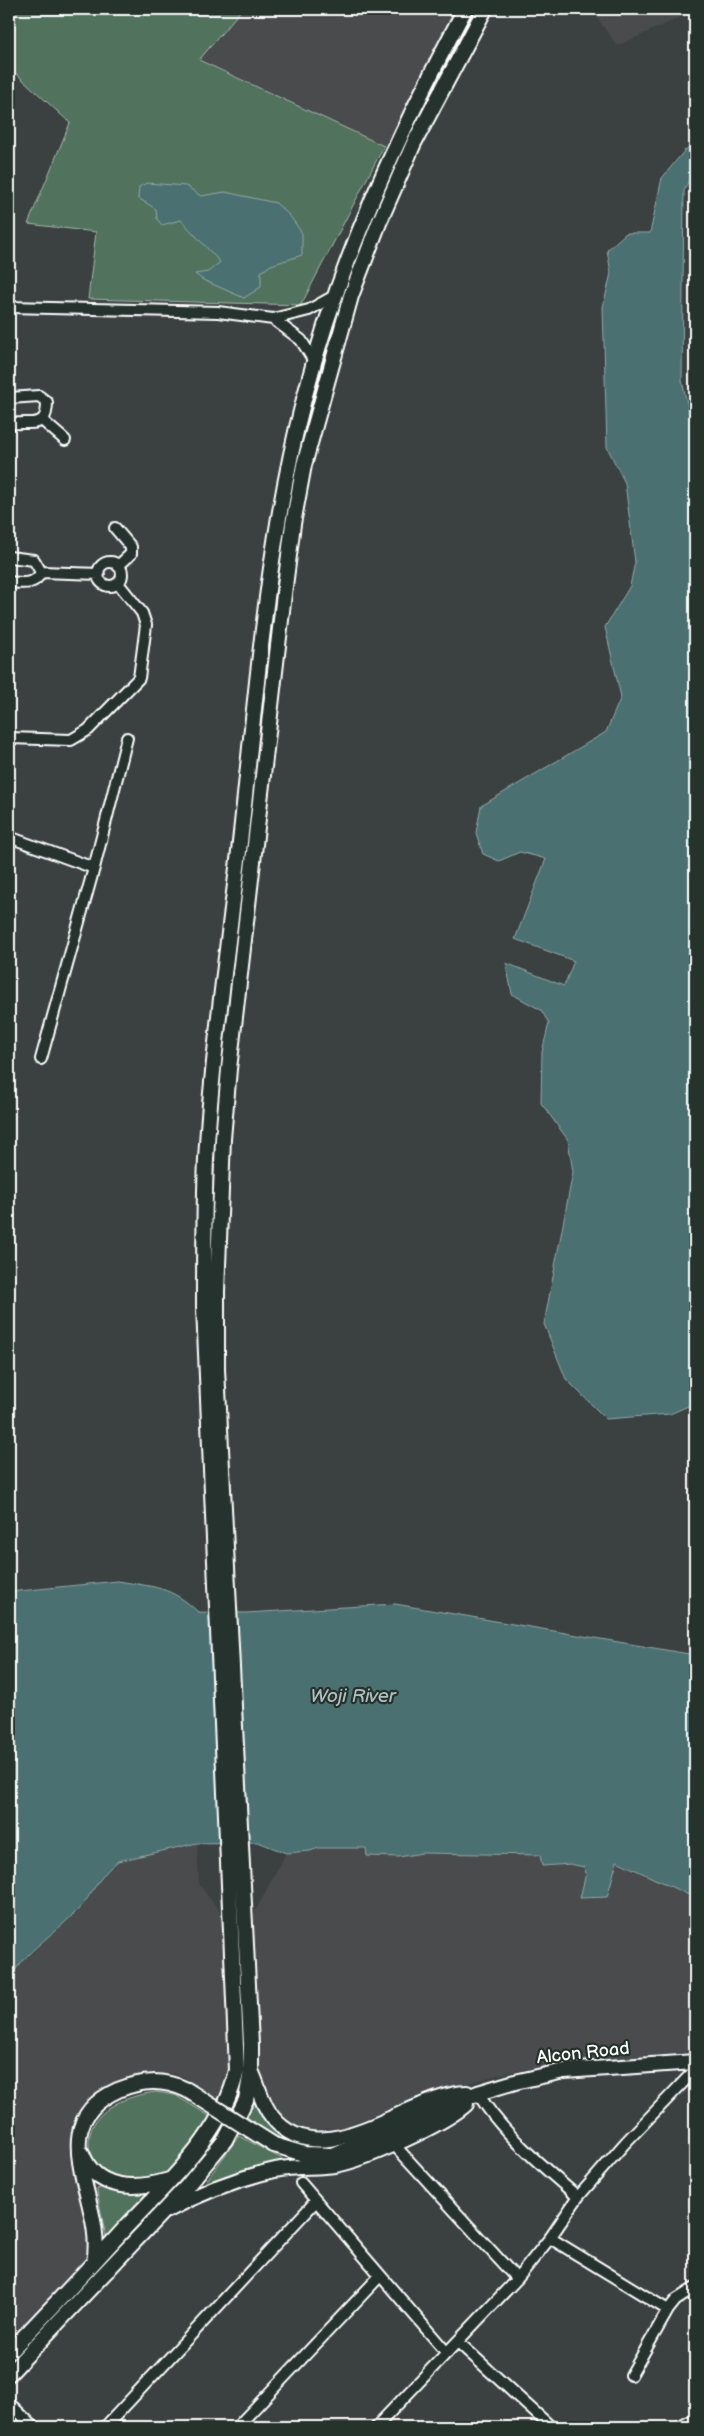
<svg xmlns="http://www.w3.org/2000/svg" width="704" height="2436" viewBox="0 0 704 2436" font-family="'Balsamiq Sans',sans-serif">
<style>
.built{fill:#494b4d}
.green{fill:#51725d;stroke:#a8b8ae}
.water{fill:#4b6f71;stroke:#93a9aa}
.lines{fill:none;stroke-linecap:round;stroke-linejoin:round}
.street-casing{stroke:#fff;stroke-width:14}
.secondary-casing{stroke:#fff;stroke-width:18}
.street{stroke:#26332d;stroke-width:10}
.secondary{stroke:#26332d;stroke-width:14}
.secondary-bridge-casing{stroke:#fff;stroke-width:18;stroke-linecap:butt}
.secondary-bridge{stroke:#26332d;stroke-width:14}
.labels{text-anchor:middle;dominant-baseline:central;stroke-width:4.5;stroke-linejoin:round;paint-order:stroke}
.street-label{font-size:18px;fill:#fff;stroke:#26332d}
.water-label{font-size:19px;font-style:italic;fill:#aebebf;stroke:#26332d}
</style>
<rect width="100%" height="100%" fill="#3b4140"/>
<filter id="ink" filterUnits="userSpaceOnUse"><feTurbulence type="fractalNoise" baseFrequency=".02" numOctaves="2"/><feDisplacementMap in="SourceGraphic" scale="10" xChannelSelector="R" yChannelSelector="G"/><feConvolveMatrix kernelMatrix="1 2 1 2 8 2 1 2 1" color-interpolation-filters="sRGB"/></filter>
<g filter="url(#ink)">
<path class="built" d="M 242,9 L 459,9 L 384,146 L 199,59 Z
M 591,9 L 695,9 L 695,13 L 681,17 L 617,46 Z
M 197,1843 L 199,1884 L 224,1917 L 233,2059 L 228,2082 L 218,2099 L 187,2079 L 175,2074 L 146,2073 L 105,2088 L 86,2102 L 75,2120 L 70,2137 L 73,2160 L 89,2223 L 88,2256 L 9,2340 L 10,1979 L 19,1965 L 84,1903 L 108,1868 L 118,1861 Z
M 319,1848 L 366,1848 L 368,1856 L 422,1853 L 540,1855 L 543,1866 L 570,1864 L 584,1867 L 586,1873 L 580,1897 L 617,1861 L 695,1898 L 695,2052 L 545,2066 L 501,2074 L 433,2093 L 341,2128 L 305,2130 L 291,2125 L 276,2114 L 260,2077 L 251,1919 L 286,1853 L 310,1851 Z"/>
<path class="green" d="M 9,9 L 242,9 L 199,60 L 384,146 L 301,305 L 88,299 L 96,232 L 28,224 L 70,123 L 9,67 Z
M 156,2092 L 175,2095 L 211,2117 C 202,2134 180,2167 162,2176 C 154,2180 142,2179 132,2180 C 124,2180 113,2180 106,2175 C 96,2169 90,2158 89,2147 C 87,2110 125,2096 156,2092 Z
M 255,2098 L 277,2129 L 356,2137 C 315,2163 282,2141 247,2117 Z
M 239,2136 L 288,2162 L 201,2188 Z
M 103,2187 L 146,2194 L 106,2237 L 97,2192 L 97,2189 Z"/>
<path class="water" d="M 695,143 L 695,167 L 684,191 L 682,380 L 695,440 L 695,1403 L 670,1414 L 606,1419 L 566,1379 L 544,1324 L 573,1172 L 568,1140 L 541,1103 L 542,1052 L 549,1023 L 541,1010 L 512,994 L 506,963 L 564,986 L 574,961 L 515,939 L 546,859 L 520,852 L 499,861 L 483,854 L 476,833 L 481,806 L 606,732 L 621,697 L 605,627 L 630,586 L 635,562 L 625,483 L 607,447 L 603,307 L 611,273 L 607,250 L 626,233 L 650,233 L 662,178 L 685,150 Z
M 147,183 L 186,186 L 201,196 L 225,192 L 276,203 L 290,216 L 302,233 L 302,255 L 271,265 L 261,272 L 261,287 L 244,298 L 203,280 L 195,274 L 208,272 L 220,262 L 181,220 L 162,225 L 157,219 L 156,209 L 138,198 L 139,187 Z
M 118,1581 C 154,1587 171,1586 198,1612 L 246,1613 L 395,1604 L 695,1655 L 695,1898 L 617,1861 L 607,1897 L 580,1898 L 586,1873 L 584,1867 L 570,1864 L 542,1866 L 540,1855 L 422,1853 L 399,1857 L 367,1856 L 366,1848 L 319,1848 L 310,1851 L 286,1853 L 258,1842 L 197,1843 L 118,1861 C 102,1873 95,1888 84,1903 C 64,1928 19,1954 9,1982 L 9,1592 Z"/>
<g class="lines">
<g class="street-casing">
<path id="street" d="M 9,307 L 218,312 L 273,319 L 309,310 L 334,296
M 273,319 L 301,340 L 314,361
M 9,398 L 39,396 L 47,402 C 47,419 43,424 25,423 C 20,423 14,424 9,422
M 43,421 L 65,440
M 115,528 L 131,547 L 131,554 L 118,566
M 9,557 L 34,560 L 41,572 C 35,586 22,583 9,582
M98 574a12 12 0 1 1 24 0a12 12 0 1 1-24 0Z
M 41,572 L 99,574
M 9,738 L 71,740 L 88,730 L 139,678 L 146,625 L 142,613 L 118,583
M 9,837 L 94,868
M 41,1059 L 94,868 L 127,738
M 478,2093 C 499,2130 545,2169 578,2197
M 398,2149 L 517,2279
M 301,2183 L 447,2353
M 550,2238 L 668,2310
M 458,2342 L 551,2427
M 631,2375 L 668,2310 L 676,2300 L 695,2288
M 9,2403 L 34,2427
M 105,2427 L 316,2201
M 237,2427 L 379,2277
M 376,2427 L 517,2279 L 550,2238 L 578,2197 L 625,2143 L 695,2070
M 680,2427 L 695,2419"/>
</g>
<g class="secondary-casing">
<path id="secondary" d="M 252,2073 C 259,2088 262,2105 273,2118 C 323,2178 410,2094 467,2093
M 274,2145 L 304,2154 L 331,2155 L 363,2144 L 478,2093 L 515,2082 L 564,2071 L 695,2062
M 82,2153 C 95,2191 136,2190 169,2180
M 168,2210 C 200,2193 239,2178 275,2170 C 295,2165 315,2168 335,2165 C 365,2160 444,2124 466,2104
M 94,2262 C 107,2202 38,2126 118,2090 C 142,2080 163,2079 187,2090
M 9,2352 C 49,2311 88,2269 126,2227 C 169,2181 223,2134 237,2070 L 204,1307 C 204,1257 204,1208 206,1159 C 212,1056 227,954 239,851 C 256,701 266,545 304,399 C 339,261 398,134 465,9
M 9,2374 L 187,2186 L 225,2140 L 246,2100 L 251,2071 L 251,2044 L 217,1369 L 217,1291 L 223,1139 L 229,1069 L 284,594 L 293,524 L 304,465 L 351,296 L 379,223 L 414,143 L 485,9"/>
</g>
<use href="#street" class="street"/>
<use href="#secondary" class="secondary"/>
<g class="secondary-bridge-casing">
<path id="secondary-bridge" d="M 187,2090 L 274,2145"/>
</g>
<use href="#secondary-bridge" class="secondary-bridge"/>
</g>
</g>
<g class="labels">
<g class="street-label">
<text transform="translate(583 2053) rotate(-6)">Alcon Road</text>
</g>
<g class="water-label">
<text x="353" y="1696">Woji River</text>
</g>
</g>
<rect width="704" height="2436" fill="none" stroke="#26332d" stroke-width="30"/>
<rect x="15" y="15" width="674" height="2406" fill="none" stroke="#fff" stroke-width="2" filter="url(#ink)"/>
</svg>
